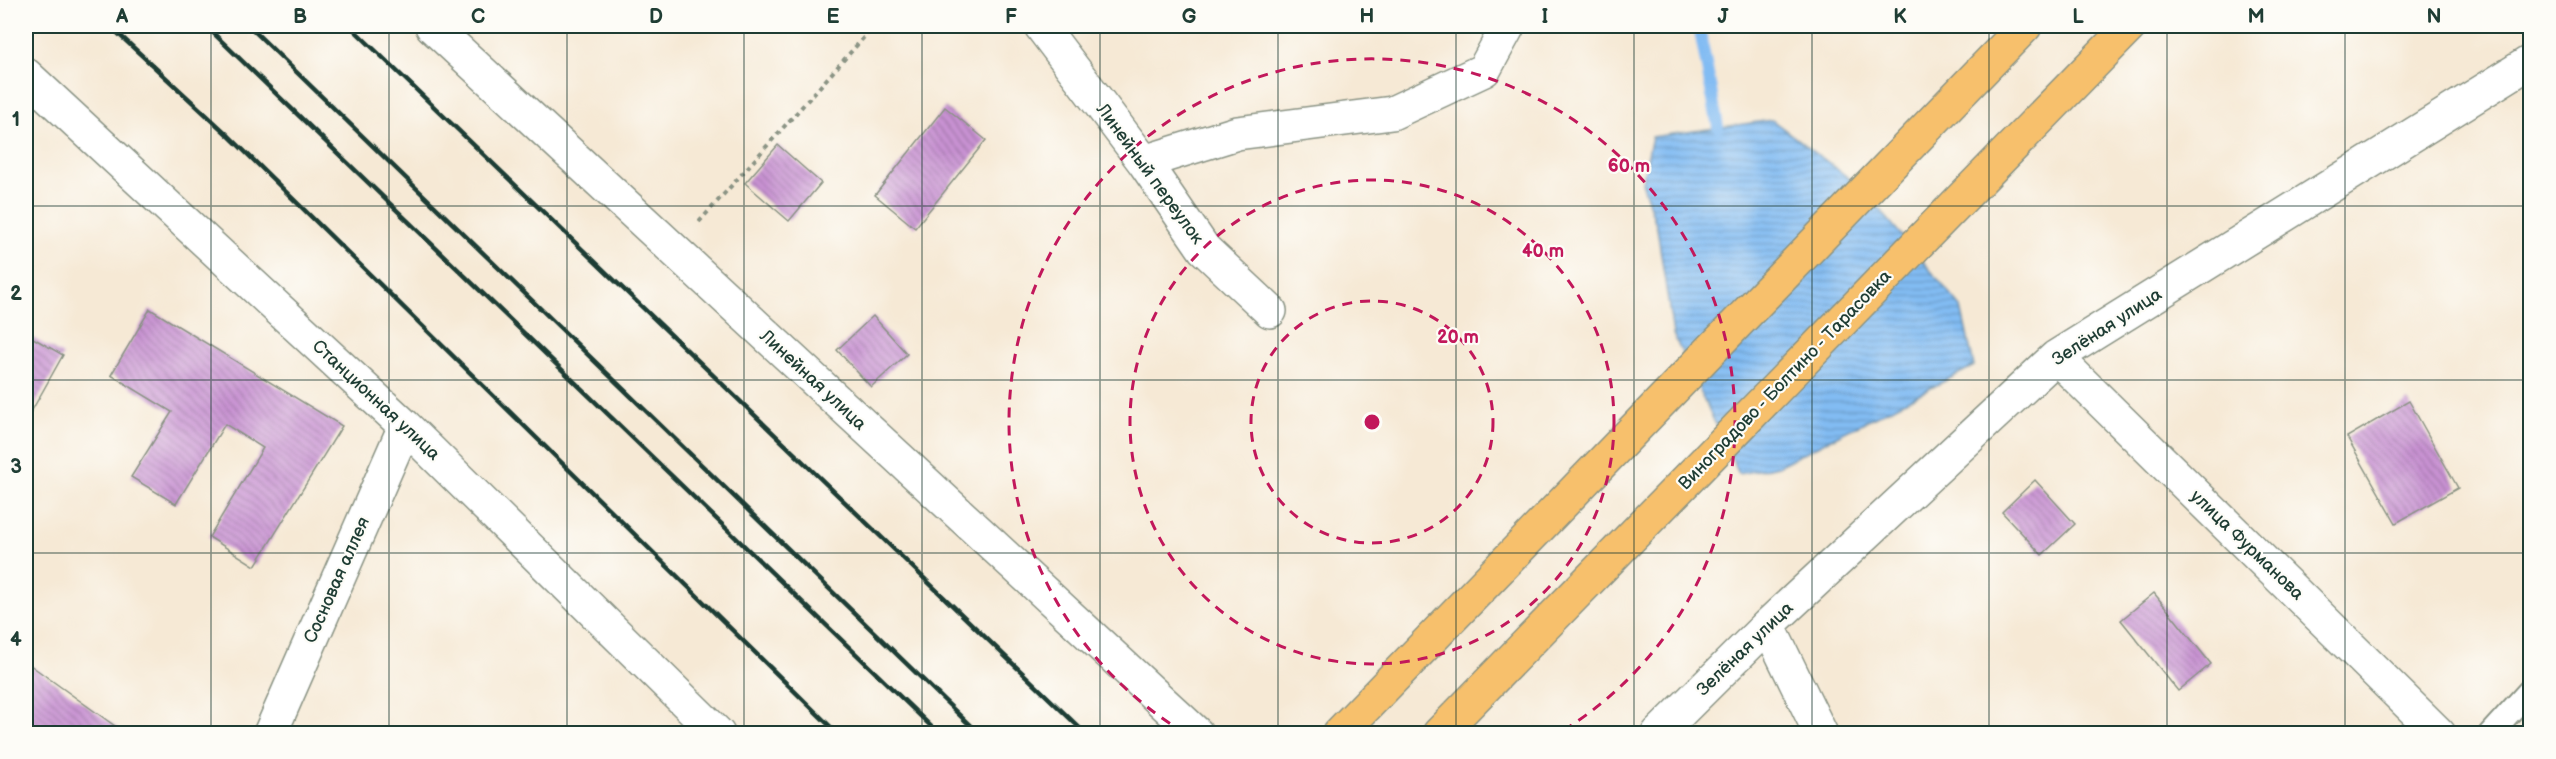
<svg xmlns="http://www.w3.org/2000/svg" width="2556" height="759" viewBox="0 0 2556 759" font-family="'Balsamiq Sans',sans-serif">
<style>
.water{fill:url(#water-rules);stroke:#507c94;stroke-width:1.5}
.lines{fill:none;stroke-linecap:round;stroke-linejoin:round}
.stream{stroke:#82bcf3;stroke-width:12}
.building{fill:url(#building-back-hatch)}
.service-casing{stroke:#8a9384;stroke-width:26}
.minor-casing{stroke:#8a9384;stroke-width:36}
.primary-casing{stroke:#8a9384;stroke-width:36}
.path{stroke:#8a9384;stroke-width:4;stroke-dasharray:4.5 4.5;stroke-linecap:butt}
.service{stroke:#fff;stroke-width:22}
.minor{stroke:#fff;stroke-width:33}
.primary{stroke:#f7c06c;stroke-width:33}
.rail{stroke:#1f3d34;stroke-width:4.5}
.grid{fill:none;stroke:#1f3d34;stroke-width:1.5;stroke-opacity:0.55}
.ring{fill:none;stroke:#c2185b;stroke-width:3;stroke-dasharray:10 8}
.labels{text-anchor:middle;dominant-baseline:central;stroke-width:4.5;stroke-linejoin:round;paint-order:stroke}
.street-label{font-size:18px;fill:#1f3d34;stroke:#fdfcf7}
.centre{fill:#c2185b;stroke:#fdfcf7;stroke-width:3}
.ring-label{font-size:18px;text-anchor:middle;font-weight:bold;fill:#c2185b;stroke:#fdfcf7;stroke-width:4.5;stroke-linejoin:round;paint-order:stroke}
.neatline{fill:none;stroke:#1f3d34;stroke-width:2}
.grid-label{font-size:20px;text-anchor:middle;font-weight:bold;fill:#1f3d34}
</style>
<defs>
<pattern id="water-rules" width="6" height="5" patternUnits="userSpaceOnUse" patternTransform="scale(1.5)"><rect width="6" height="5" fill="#82bcf3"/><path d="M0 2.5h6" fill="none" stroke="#6a9ac6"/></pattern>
<pattern id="building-back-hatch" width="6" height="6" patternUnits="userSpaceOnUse" patternTransform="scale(1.5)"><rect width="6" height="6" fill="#c891d2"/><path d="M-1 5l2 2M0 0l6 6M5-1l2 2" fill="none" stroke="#a278ab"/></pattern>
</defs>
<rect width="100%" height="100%" fill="#fdfcf7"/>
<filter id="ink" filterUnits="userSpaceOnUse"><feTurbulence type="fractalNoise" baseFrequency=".0167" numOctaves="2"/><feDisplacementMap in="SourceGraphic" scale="12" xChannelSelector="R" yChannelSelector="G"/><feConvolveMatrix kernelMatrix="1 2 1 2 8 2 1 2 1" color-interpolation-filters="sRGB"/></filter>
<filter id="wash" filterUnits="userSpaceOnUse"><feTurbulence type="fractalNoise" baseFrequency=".008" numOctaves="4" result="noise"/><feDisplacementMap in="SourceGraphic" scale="24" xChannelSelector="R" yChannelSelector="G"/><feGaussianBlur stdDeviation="1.35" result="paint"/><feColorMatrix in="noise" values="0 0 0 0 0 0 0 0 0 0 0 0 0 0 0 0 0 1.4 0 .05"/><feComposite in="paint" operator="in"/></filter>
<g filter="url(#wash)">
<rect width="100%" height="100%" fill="#f6e9d5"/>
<path class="water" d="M 1772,120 L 1862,188 L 1961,307 L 1974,366 L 1778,466 L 1739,474 L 1673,334 L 1657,228 L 1642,182 L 1652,137 Z"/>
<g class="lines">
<path class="stream" d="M 1699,26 L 1718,127"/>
</g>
<g id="blocks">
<path class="building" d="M 945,107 L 986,140 L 915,228 L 875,195 Z
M 778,145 L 821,183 L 789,221 L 745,183 Z
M 150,309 L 342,426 L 255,566 L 209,537 L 263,448 L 225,424 L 176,504 L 131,477 L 172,412 L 111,375 Z
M 873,316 L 907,354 L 871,387 L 837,350 Z
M 26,334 L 63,355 L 26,421 Z
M 2409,401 L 2458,488 L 2396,523 L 2347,437 Z
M 2035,480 L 2075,524 L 2042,555 L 2002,512 Z
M 2154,593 L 2211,664 L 2178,691 L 2121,620 Z
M 26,662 L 126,734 L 26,734 Z"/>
</g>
</g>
<g filter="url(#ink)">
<use href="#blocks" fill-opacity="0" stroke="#8a9384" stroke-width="1.5"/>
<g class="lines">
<g class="service-casing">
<path id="service" d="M 2490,734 L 2530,690"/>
</g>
<g class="minor-casing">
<path id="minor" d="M 432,26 L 1197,734
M 1041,26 L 1144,162 L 1204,249 L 1270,311
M 26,75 L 405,426 L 718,734
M 1144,162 L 1237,133 L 1392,113 L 1484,70 L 1508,26
M 2056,357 L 2439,734
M 1768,625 L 1821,734
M 270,734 L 405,426
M 1658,734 L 1768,625 L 2056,357 L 2530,62"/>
</g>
<g class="primary-casing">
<path id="primary" d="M 1339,734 L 2025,26
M 1439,734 L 2130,26"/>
</g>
<path class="path" d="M 699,222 L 874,26"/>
<use href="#service" class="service"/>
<use href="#minor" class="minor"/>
<use href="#primary" class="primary"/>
<path class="rail" d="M 110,26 L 229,136 L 838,734
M 206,26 L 939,734
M 249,26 L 979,734
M 350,26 L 1086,734"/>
</g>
</g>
<path class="grid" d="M 211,26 L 211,734M 389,26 L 389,734M 567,26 L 567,734M 744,26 L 744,734M 922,26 L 922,734M 1100,26 L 1100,734M 1278,26 L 1278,734M 1456,26 L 1456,734M 1634,26 L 1634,734M 1812,26 L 1812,734M 1989,26 L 1989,734M 2167,26 L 2167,734M 2345,26 L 2345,734M 26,206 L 2530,206M 26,380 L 2530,380M 26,553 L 2530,553"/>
<g class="ring">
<circle cx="1372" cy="422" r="121"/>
<circle cx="1372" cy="422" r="242"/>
<path d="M1185 733A363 363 0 1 1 1559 733"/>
</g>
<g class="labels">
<g class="street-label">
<text transform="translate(1150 174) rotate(54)">Линейный переулок</text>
<text transform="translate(2107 327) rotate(-33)">Зелёная улица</text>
<text transform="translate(813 380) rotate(43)">Линейная улица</text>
<text transform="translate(1785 380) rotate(-46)">Виноградово - Болтино - Тарасовка</text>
<text transform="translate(376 400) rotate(43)">Станционная улица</text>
<text transform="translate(2247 545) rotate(44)">улица Фурманова</text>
<text transform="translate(337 580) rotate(-66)">Сосновая аллея</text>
<text transform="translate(1745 649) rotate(-44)">Зелёная улица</text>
</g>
</g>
<circle cx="1372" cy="422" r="9" class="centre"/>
<g class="ring-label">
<text x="1629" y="172">60 m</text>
<text x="1543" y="257">40 m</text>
<text x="1458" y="343">20 m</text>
</g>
<rect width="2556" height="759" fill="none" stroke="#fdfcf7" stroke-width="66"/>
<rect x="33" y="33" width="2490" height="693" class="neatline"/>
<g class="grid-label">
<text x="122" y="23">A</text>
<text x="300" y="23">B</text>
<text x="478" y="23">C</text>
<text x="656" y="23">D</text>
<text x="833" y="23">E</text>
<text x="1011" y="23">F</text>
<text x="1189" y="23">G</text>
<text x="1367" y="23">H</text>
<text x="1545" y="23">I</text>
<text x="1723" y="23">J</text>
<text x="1900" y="23">K</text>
<text x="2078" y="23">L</text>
<text x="2256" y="23">M</text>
<text x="2434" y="23">N</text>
<text x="16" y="126">1</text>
<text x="16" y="300">2</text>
<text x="16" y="473">3</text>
<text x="16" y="646">4</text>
</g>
</svg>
